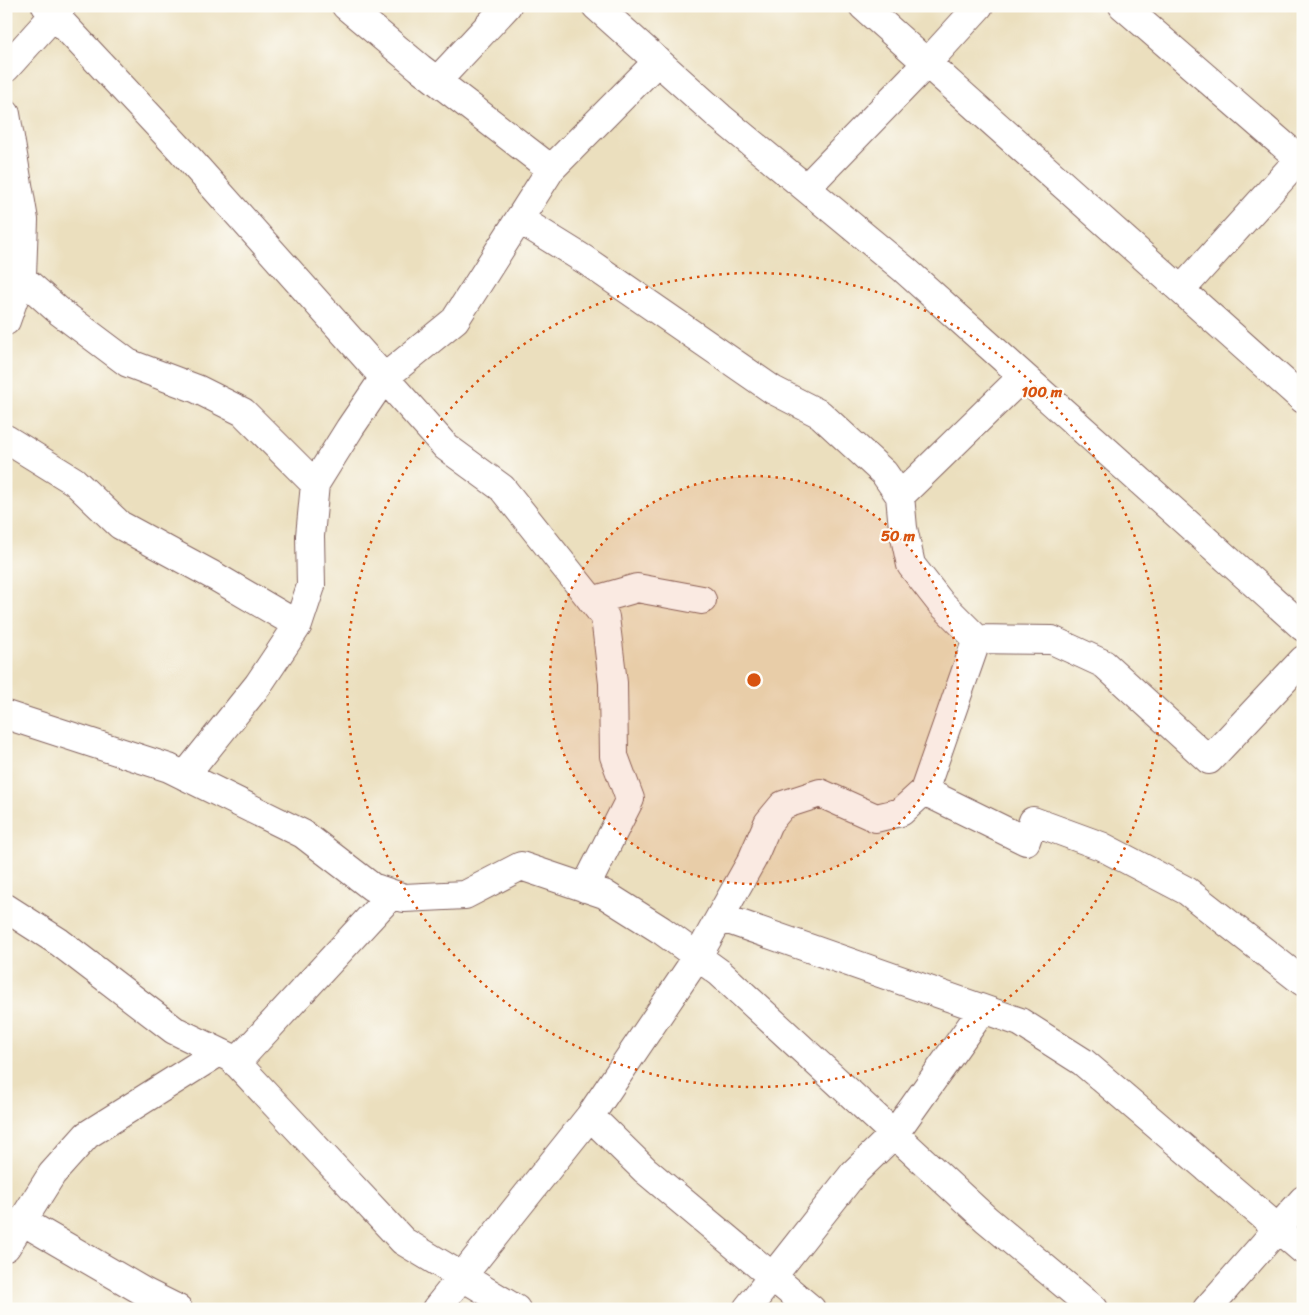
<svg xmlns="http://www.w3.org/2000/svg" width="1309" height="1315" viewBox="0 0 1309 1315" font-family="Sriracha,sans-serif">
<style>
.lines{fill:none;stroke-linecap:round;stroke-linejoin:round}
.street-casing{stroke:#82625e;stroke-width:30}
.street{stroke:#fff;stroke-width:28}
.ring{fill:none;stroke:#d8530f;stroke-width:2.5;stroke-dasharray:2.5 5}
.centre{fill:#d8530f;stroke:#fdfcf7;stroke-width:2.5}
.ring-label{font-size:15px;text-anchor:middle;font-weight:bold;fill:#d8530f;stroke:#fdfcf7;stroke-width:4.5;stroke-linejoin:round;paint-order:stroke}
</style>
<rect width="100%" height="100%" fill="#fdfcf7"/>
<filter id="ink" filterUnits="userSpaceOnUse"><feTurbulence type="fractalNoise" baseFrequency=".02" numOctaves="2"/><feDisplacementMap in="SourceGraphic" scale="10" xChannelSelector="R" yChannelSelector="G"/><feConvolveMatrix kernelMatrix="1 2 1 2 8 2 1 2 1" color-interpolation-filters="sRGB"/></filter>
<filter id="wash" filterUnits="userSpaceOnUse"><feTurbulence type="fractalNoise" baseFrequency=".0096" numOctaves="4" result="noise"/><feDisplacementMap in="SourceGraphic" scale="20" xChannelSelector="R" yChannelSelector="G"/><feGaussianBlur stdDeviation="1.12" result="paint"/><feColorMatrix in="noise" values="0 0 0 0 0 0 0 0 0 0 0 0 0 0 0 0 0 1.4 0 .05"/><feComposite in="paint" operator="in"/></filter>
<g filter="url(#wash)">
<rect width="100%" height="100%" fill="#ebdfbe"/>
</g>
<g filter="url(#ink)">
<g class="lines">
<g class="street-casing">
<path id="street" d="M 46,6 L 181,150 L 446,447 L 502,488 L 605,617 L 613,683 L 614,756 L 630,799 L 585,888
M 346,6 L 420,68 L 551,169
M 596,6 L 720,117 L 905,270 L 1303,627
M 863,6 L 1303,399
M 1123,6 L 1303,162
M 6,68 L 62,6
M 437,81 L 507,6
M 6,114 L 24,220 L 22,276 L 6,321
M 806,188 L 927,63 L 979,6
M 519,219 L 585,260 L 773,390 L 820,414 L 884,473 L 900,496 L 903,528 L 911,565 L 940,602 L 977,639 L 1052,640 L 1104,664 L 1209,760 L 1303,660
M 6,264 L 60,312 L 128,363 L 197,389 L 243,412 L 315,484
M 1181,290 L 1303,155
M 6,439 L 74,481 L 120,525 L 216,577 L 298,625
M 900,496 L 1023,376
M 592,601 L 637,588 L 702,600
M 6,715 L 169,768 L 303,834 L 372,887 L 404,898 L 465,895 L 521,866 L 604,894 L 661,930 L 720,973 L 986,1219 L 1094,1309
M 185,776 L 258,685 L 298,625 L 311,586 L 310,536 L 315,484 L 350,428 L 384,378 L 455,320 L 551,169 L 658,61
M 924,791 L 1026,841 L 1033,821 L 1101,846 L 1187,891 L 1303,982
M 6,908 L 59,942 L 174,1030 L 232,1058 L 403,1241 L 516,1309
M 720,917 L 1020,1022 L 1083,1062 L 1303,1250
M 236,1063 L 392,894
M 590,1116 L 645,1170 L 811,1309
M 22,1221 L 146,1293 L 178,1309
M 6,1247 L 52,1174 L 87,1135 L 219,1052
M 436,1309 L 590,1116 L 698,956 L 752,860 L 768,823 L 783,805 L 820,793 L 876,818 L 901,812 L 924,791 L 977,639
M 747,1309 L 854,1173 L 895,1133 L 983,1009
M 1207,1309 L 1303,1200"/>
</g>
<use href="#street" class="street"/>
</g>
</g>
<circle cx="754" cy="680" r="204" fill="#d8530f" fill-opacity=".12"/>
<g class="ring">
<circle cx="754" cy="680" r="204"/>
<circle cx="754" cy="680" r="407"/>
</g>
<circle cx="754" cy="680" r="8" class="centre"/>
<g class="ring-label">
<text x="1042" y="397">100 m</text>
<text x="898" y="541">50 m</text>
</g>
<rect width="1309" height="1315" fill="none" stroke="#fdfcf7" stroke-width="25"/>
</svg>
